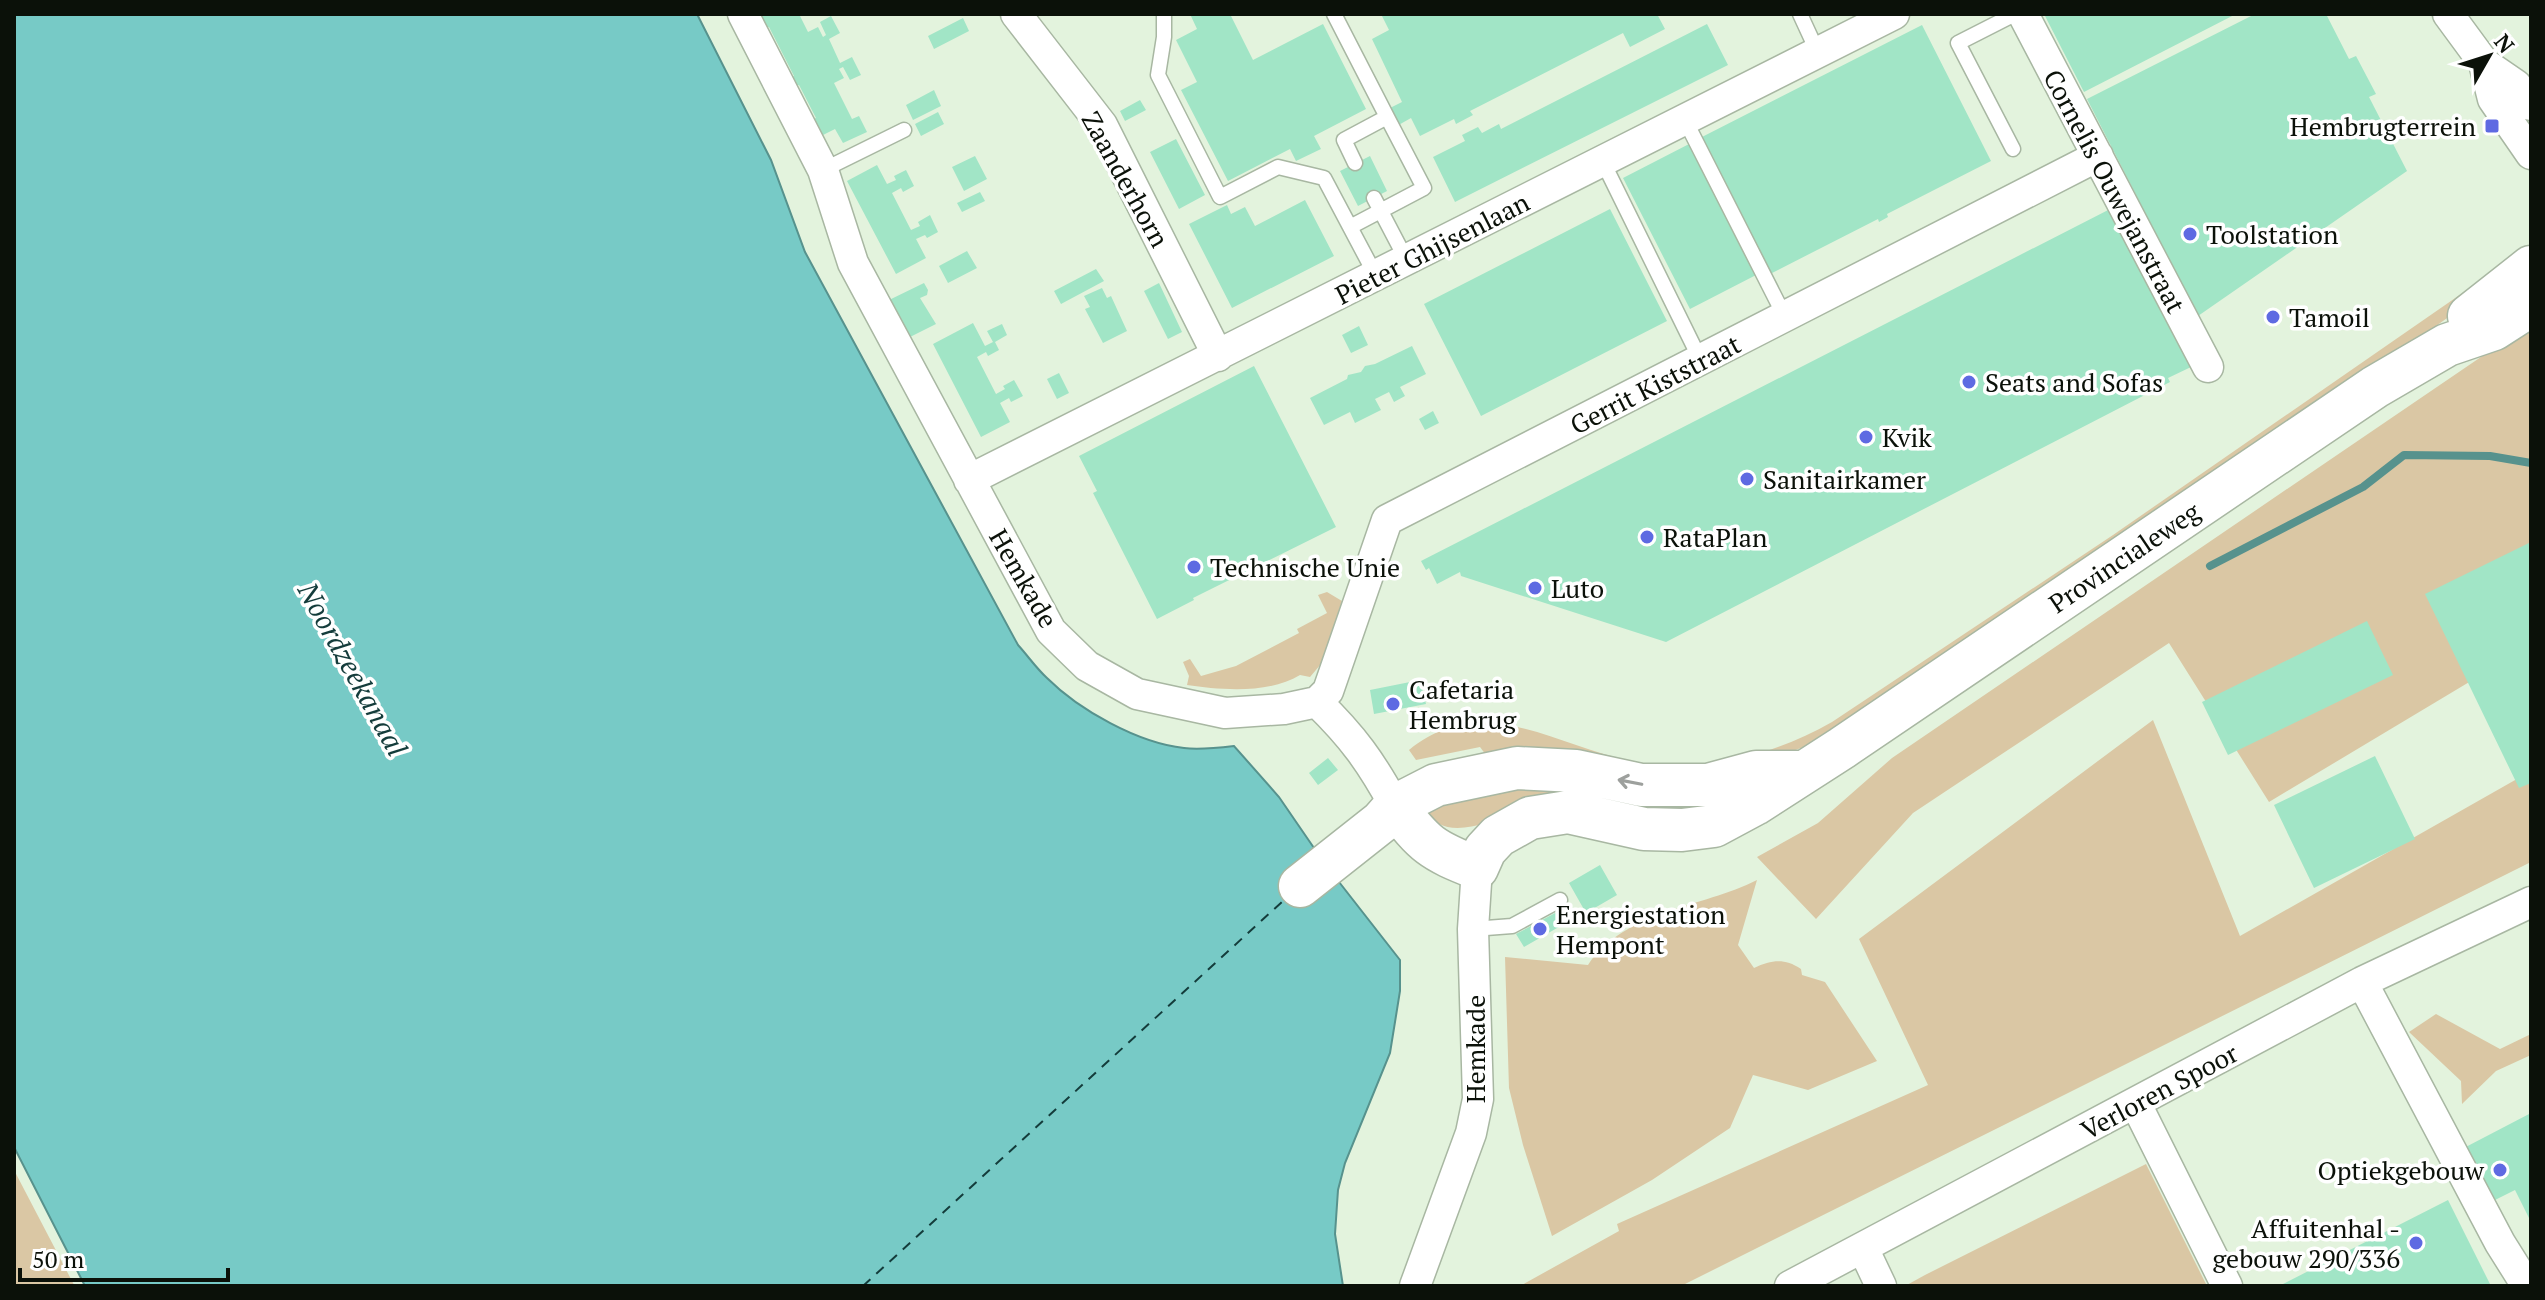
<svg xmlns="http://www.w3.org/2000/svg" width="2545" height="1300" viewBox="0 0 2545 1300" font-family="'PT Serif',serif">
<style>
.green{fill:#dac7a4}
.water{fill:#77cac6;stroke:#57928d;stroke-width:2}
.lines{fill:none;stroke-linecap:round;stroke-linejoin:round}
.stream{stroke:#57928d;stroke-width:8}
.ferry{stroke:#143c3b;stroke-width:2;stroke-dasharray:10 8;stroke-linecap:butt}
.building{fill:#a1e5c6}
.service-casing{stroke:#a8b7a2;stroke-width:17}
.minor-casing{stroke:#a8b7a2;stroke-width:33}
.secondary-casing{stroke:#a8b7a2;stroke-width:45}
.service{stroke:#fff;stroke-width:14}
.minor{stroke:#fff;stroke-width:30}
.secondary{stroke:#fff;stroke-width:42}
.oneway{stroke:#9da09d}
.poi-dot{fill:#5e6ae2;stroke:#fff;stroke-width:3}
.labels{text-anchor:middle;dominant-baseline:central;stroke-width:7;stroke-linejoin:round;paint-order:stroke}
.poi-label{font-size:26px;fill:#0b1109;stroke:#fff;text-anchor:start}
.street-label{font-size:26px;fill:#0b1109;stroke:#fff}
.water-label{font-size:28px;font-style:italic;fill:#143c3b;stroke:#fff}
</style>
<rect width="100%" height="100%" fill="#e3f3dd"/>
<path class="green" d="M 2474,285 L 2481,294 L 2419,338 L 1833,736 L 1755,765 L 1712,771 L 1486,755 L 1480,747 L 1416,760 L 1409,750 C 1483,690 1554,746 1631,761 C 1702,774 1770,757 1832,722 L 2113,535 Z
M 2525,327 L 2531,332 L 2531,645 L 2269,802 L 2169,643 L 1913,813 L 1816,919 L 1757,857 L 1818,823 L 1892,758 Z
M 1327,592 L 1342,601 L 1321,664 L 1310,677 L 1300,675 C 1269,694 1221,690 1187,685 L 1189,676 L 1183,662 L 1190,659 L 1201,676 L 1236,666 L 1299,633 L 1297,629 L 1327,613 L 1318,595 Z
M 2153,720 L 2240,936 L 2531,771 L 2531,862 L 1681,1286 L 1520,1286 L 1619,1231 L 1617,1224 L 1928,1085 L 1859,939 Z
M 1486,786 L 1707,796 L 1717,809 L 1486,823 C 1462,830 1437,833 1423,808 Z
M 1757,880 L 1738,945 L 1754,968 C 1772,960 1784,958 1801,969 L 1802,975 L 1825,982 L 1877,1061 L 1808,1090 L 1753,1075 L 1730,1128 L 1652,1180 L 1552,1236 L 1523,1145 L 1509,1088 L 1505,957 L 1588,965 C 1625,910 1702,908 1757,880 Z
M 2436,1014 L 2500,1049 L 2531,1034 L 2531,1055 L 2496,1071 L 2462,1104 L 2461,1081 L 2409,1032 Z
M 2146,1164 L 2207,1286 L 1905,1286 L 1925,1275 Z
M 14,1170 L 73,1283 L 75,1286 L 14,1286 Z"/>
<path class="water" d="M 14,14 L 697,14 L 771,160 L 805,252 L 1018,645 C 1028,656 1036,668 1047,678 C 1079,710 1138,743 1184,748 C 1200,750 1217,748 1234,746 L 1279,797 L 1325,864 L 1400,960 L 1400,991 L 1390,1053 L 1345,1163 L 1338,1190 L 1335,1234 L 1343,1286 L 85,1286 L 14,1147 Z"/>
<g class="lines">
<path class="stream" d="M 2210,566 L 2363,487 L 2404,455 L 2490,456 L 2531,463"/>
<path class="ferry" d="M 863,1286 L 1284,900"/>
</g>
<path class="building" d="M 759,14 L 799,14 L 808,32 L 818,27 L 823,37 L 826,35 L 820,22 L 831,16 L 840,33 L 829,39 L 840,63 L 852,57 L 861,75 L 850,80 L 843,67 L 839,69 L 844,78 L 834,83 L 852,119 L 859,116 L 867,132 L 843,143 L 835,129 L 821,136 L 813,119 L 816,118 L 799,85 L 796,86 L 792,77 L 794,76 L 769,27 L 766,28 Z
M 1190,14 L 1230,14 L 1253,60 L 1323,24 L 1366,109 L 1314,136 L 1321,149 L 1296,161 L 1290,149 L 1228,181 L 1181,90 L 1197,82 L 1176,40 L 1197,29 Z
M 1381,14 L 1657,14 L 1665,29 L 1630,47 L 1623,33 L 1470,111 L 1473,115 L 1456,124 L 1454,119 L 1420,136 L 1411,118 L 1395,127 L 1386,110 L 1402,102 L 1372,39 L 1389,30 Z
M 2044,14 L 2236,14 L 2084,92 Z
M 2255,14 L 2326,14 L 2349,59 L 2356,56 L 2376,94 L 2369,97 L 2407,171 L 2198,316 L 2087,99 Z
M 963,18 L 969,31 L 934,49 L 928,36 Z
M 1707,24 L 1728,65 L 1455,202 L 1433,157 L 1465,141 L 1462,135 L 1478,127 L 1482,133 L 1499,124 L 1501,129 Z
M 1922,25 L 1991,161 L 1887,214 L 1888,217 L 1879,222 L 1878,219 L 1770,274 L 1700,138 Z
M 934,90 L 941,106 L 913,120 L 906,105 Z
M 1140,100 L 1146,110 L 1125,121 L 1120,111 Z
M 938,112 L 944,124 L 921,136 L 915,124 Z
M 1176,139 L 1205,195 L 1179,209 L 1150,152 Z
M 1691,143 L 1758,274 L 1690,309 L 1623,178 Z
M 975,156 L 987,179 L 964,191 L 952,167 Z
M 1370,156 L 1387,191 L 1358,206 L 1340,171 Z
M 877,165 L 887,184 L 896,180 L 894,176 L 906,170 L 914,186 L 903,192 L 901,188 L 892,193 L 911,230 L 920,226 L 918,222 L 930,215 L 938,232 L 927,238 L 925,235 L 916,239 L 926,258 L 896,274 L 847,181 Z
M 980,192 L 985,201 L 962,212 L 957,203 Z
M 1305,200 L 1334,256 L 1232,308 L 1189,224 L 1227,205 L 1231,214 L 1245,207 L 1255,226 Z
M 2114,207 L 2191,367 L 2168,378 L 2170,382 L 1666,642 L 1461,576 L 1460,572 L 1437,584 L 1429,568 L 1426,570 L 1421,561 Z
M 1610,209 L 1667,321 L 1481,416 L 1424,304 Z
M 967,251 L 977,268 L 948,283 L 939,266 Z
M 1096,269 L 1104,281 L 1061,304 L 1054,291 Z
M 924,283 L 928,290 L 927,295 L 920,298 L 936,324 L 906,339 L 887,301 Z
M 1159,283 L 1182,332 L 1168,339 L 1144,291 Z
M 1102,288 L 1107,298 L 1111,296 L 1127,331 L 1103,343 L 1085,309 L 1090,307 L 1084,296 Z
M 973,323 L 985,346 L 993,342 L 987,331 L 1002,324 L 1007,335 L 995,342 L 999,350 L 988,356 L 986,352 L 977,357 L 996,394 L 1005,389 L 1003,386 L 1014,380 L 1023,396 L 1011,402 L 1009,398 L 1000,403 L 1010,422 L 981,437 L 933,344 Z
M 1359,326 L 1368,345 L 1351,353 L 1342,335 Z
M 1412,346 L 1426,374 L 1400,387 L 1405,396 L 1394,402 L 1389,392 L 1375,399 L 1381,410 L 1355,423 L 1350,412 L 1324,425 L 1310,398 L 1347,379 L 1348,375 L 1361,372 L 1365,366 L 1375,364 Z
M 1254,366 L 1336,527 L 1193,598 L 1194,600 L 1157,619 L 1093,493 L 1097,491 L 1079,456 Z
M 1059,373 L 1069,393 L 1057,399 L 1047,379 Z
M 1433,411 L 1439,423 L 1425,430 L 1419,419 Z
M 2531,542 L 2531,783 L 2519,788 L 2425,594 Z
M 2367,621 L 2393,675 L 2228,755 L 2202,702 Z
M 1420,680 L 1426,704 L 1374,714 L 1370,690 Z
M 2375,756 L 2415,839 L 2314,888 L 2274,805 Z
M 1328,758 L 1338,770 L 1318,785 L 1309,773 Z
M 1600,865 L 1617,895 L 1586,913 L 1569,883 Z
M 1557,912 L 1564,924 L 1524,947 L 1516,934 Z
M 2531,1113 L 2531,1217 L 2529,1218 L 2515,1190 L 2487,1204 L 2460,1150 Z
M 2448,1200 L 2491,1286 L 2279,1286 Z"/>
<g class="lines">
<g class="service-casing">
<path id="service" d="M 1164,14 L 1164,37 L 1158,75 L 1220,197 L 1278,167 L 1324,178 L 1350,227 L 1424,188 L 1387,117
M 1334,14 L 1387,117 L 1344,140 L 1355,163
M 1800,14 L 1818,53
M 1685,120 L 1785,317
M 2013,149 L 1958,43 L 2015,14
M 1603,162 L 1701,361
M 823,170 L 904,130
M 1374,198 L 1407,261
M 1350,227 L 1376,276
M 1473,929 L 1512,926 L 1560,900"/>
</g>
<g class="minor-casing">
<path id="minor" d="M 743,14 L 823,170 L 853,263 L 1051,631 L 1087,666 L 1137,694 L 1225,713 L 1284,709 L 1317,702
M 1016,14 L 1102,125 L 1218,356
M 2023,14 L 2208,367
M 2448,14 L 2484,63 L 2516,85 L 2531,105
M 2484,63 L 2493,99 L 2531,154
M 969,480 L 1894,14
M 1317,702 L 1328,691 L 1387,520 L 2098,156
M 1317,702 C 1353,737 1371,762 1395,806
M 2362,982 L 2500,1243 L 2527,1286
M 2136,1104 L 2227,1286
M 1863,1248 L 1881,1286
M 1415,1286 L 1471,1133 L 1478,1099 L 1473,929 L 1477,868
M 1790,1286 L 2362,982 L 2531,902"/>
</g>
<g class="secondary-casing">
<path id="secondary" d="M 2469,316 L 2531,267
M 1395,806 C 1425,845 1431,850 1477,868 L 1485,850 L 1498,836 L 1530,818 L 1568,812 L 1644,829 L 1682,830 L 1714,826 L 1755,804 L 1842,748 L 2375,387 L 2447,345 L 2494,329 L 2531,305
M 1300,886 L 1381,822 L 1395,806 L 1436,785 L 1517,768 L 1576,771 L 1641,785 L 1708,785 L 1756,772 L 1803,772"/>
</g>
<use href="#service" class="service"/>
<use href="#minor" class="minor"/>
<use href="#secondary" class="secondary"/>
</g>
<defs><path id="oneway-shaft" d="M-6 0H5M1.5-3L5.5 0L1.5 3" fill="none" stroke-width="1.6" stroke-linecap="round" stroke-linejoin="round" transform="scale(2)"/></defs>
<use class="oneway" href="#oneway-shaft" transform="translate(1630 782) rotate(-169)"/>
<g class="poi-dot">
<rect x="2484" y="118" width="16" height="16" rx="4"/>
<circle cx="2190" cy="234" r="8"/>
<circle cx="2273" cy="317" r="8"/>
<circle cx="1969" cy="382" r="8"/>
<circle cx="1866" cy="437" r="8"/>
<circle cx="1747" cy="479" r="8"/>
<circle cx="1647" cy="537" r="8"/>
<circle cx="1194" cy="567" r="8"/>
<circle cx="1535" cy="588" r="8"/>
<circle cx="1393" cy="704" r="8"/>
<circle cx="1540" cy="929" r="8"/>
<circle cx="2500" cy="1170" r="8"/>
<circle cx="2416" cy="1243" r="8"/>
</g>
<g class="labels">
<g class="poi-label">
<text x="2476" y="126" text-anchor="end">Hembrugterrein</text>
<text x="2206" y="234">Toolstation</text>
<text x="2289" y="317">Tamoil</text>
<text x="1985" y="382">Seats and Sofas</text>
<text x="1882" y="437">Kvik</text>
<text x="1763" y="479">Sanitairkamer</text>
<text x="1663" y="537">RataPlan</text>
<text x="1210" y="567">Technische Unie</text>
<text x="1551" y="588">Luto</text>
<text x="1409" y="689">Cafetaria<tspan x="1409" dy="30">Hembrug</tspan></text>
<text x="1556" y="914">Energiestation<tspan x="1556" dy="30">Hempont</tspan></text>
<text x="2484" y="1170" text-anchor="end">Optiekgebouw</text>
<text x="2400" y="1228" text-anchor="end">Affuitenhal -<tspan x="2400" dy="30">gebouw 290/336</tspan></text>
</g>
<g class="street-label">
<text transform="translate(1126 179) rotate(61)">Zaanderhorn</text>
<text transform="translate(2115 191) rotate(62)">Cornelis Ouwejanstraat</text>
<text transform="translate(1432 248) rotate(-27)">Pieter Ghijsenlaan</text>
<text transform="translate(1655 384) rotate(-27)">Gerrit Kiststraat</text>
<text transform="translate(2124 557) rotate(-34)">Provincialeweg</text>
<text transform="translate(1024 578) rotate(60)">Hemkade</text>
<text transform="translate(1475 1049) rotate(-90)">Hemkade</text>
<text transform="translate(2159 1091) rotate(-28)">Verloren Spoor</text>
</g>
<g class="water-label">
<text transform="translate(353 669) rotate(61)">Noordzeekanaal</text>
</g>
</g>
<rect width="2545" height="1300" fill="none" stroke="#0b1109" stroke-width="32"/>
<g transform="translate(2489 56) rotate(51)" stroke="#ffffff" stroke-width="6" paint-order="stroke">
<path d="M0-6L14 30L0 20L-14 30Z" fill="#0b1109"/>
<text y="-12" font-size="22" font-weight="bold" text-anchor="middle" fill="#0b1109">N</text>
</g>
<path d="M20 1268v12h208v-12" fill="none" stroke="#0b1109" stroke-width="4"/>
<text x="32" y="1268" font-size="24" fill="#0b1109" stroke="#ffffff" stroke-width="6" paint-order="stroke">50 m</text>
</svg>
